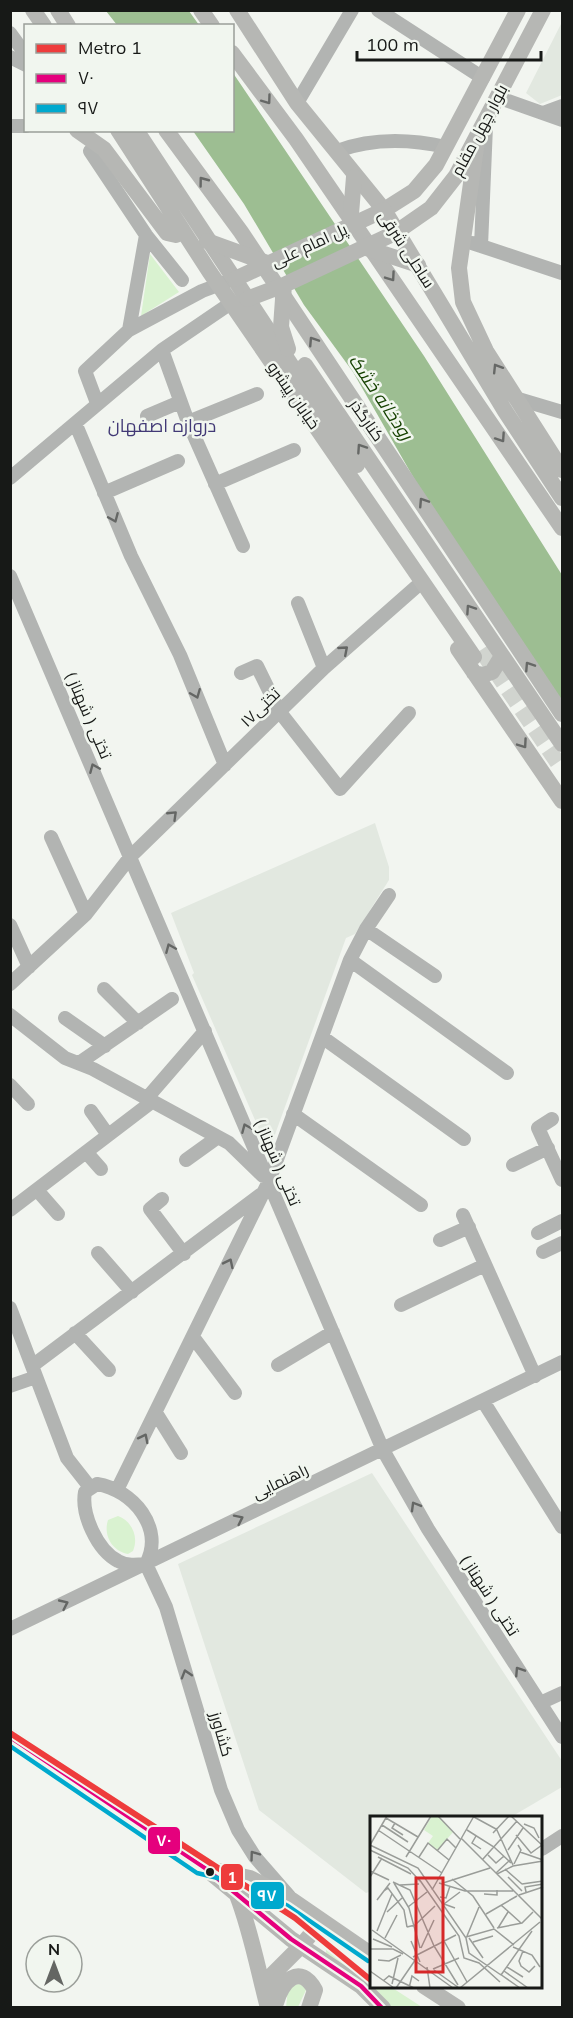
<svg xmlns="http://www.w3.org/2000/svg" width="573" height="2018" viewBox="0 0 573 2018" font-family="Mulish,Cairo,sans-serif">
<style>
.built{fill:#e2e8e0}
.green{fill:#d9f2d0}
.water{fill:#9dbe92}
.lines{fill:none;stroke-linecap:round;stroke-linejoin:round}
.major-tunnel{stroke:#d1d4cf;stroke-width:16;stroke-dasharray:16 8;stroke-linecap:butt}
.minor{stroke:#b2b4b2;stroke-width:14}
.major{stroke:#b6b7b4;stroke-width:16}
.major-bridge{stroke:#b6b7b4;stroke-width:16}
.bus-1-casing{stroke:#f1f6ef;stroke-width:9}
.bus-2-casing{stroke:#f1f6ef;stroke-width:9}
.bus-1{stroke:#e5007d;stroke-width:4.5}
.bus-2{stroke:#00a9ce;stroke-width:4.5}
.metro-1-casing{stroke:#f1f6ef;stroke-width:10}
.metro-1{stroke:#ee3c3c;stroke-width:6}
.oneway{stroke:#666866}
.oneway2{stroke:#646664}
.bus-dot{fill:#171917;stroke:#f1f6ef;stroke-width:2}
.labels{text-anchor:middle;dominant-baseline:central;stroke-width:5;stroke-linejoin:round;paint-order:stroke}
.street-label{font-size:16px;fill:#171917;stroke:#f1f6ef}
.water-label{font-size:18px;font-style:italic;fill:#154100;stroke:#f1f6ef}
.neighbourhood-label{font-size:18px;fill:#423976;stroke:#f1f6ef}
.inset-road{fill:none;stroke:#9a9d99;stroke-width:1.5}
.view{fill:#d62828;fill-opacity:0.15;stroke:#d62828;stroke-width:3}
.inset-edge{fill:none;stroke:#171917;stroke-width:3}
.line-badge{stroke:#f1f6ef;stroke-width:2}
.badge-label{font-size:16px;text-anchor:middle;font-weight:bold;fill:#fff}
</style>
<rect width="100%" height="100%" fill="#f2f5f0"/>
<path class="built" d="M 562,22 L 562,95 L 540,104 L 526,93 Z
M 375,823 L 389,867 L 389,880 L 355,934 L 346,938 L 273,1140 L 265,1143 L 192,975 L 194,973 L 171,913 Z
M 372,1473 L 562,1761 L 562,1787 L 511,1817 L 372,1817 L 372,1891 L 366,1893 L 259,1810 L 178,1564 Z"/>
<path class="green" d="M 150,254 L 179,292 L 141,316 Z
M 118,1516 C 132,1521 139,1537 133,1551 L 128,1554 C 112,1551 103,1535 108,1520 Z
M 326,1948 L 333,1948 L 372,1974 L 372,1986 L 391,1987 L 422,2007 L 391,2007 L 326,1954 Z
M 302,1983 L 306,1990 L 298,2007 L 286,2008 L 288,1987 Z"/>
<path class="water" d="M 106,11 L 189,11 L 199,25 L 117,25 Z
M 233,73 L 424,356 L 562,575 L 562,701 L 416,482 L 353,372 L 304,305 L 244,204 L 193,131 L 232,130 Z"/>
<g class="lines">
<path class="major-tunnel" d="M 481,650 L 562,769"/>
<path class="minor" d="M 378,10 L 483,78
M 10,33 L 26,55
M 10,57 L 26,65
M 497,97 L 562,120
M 297,103 L 352,10
M 543,113 L 562,106
M 10,126 L 26,126
M 90,151 L 146,235 L 182,280
M 337,151 C 372,138 410,139 446,147
M 472,243 L 562,273
M 481,246 L 486,126
M 129,330 L 146,235
M 162,350 L 188,422 L 243,546
M 515,398 L 562,412
M 97,403 L 85,371 L 129,330 L 202,291 L 226,282
M 147,416 L 180,402
M 188,422 L 257,394
M 76,425 L 131,556 L 180,655 L 225,765
M 10,478 L 162,350 L 231,303
M 215,484 L 294,450
M 104,493 L 178,461
M 10,576 L 383,1450 L 428,1529 L 562,1737
M 298,603 L 324,668
M 241,673 L 257,666 L 279,711 L 340,789 L 409,713
M 51,837 L 86,914
M 10,925 L 29,967
M 366,929 L 435,976
M 350,960 L 507,1073
M 10,984 L 86,914 L 131,856 L 324,668 L 416,587
M 104,989 L 138,1023
M 10,1015 L 65,1058 L 93,1069 L 229,1143 L 263,1176
M 65,1018 L 105,1046
M 322,1037 L 464,1139
M 79,1063 L 172,999
M 10,1085 L 28,1104
M 147,1098 L 205,1031
M 91,1111 L 108,1135
M 293,1114 L 421,1205
M 552,1119 L 538,1128 L 562,1180
M 86,1152 L 101,1169
M 186,1160 L 218,1137
M 513,1165 L 548,1148
M 37,1190 L 58,1214
M 162,1199 L 150,1209 L 184,1254
M 10,1210 L 153,1101
M 463,1215 L 535,1376
M 538,1233 L 562,1221
M 440,1240 L 469,1227
M 543,1252 L 562,1243
M 98,1253 L 132,1292
M 401,1305 L 485,1265
M 10,1308 L 67,1458 L 89,1486
M 75,1333 L 109,1370
M 193,1337 L 235,1393
M 278,1365 L 333,1332
M 32,1366 L 260,1195
M 10,1386 L 36,1377
M 483,1401 L 562,1527
M 156,1413 L 181,1453
M 97,1484 C 133,1490 165,1528 146,1564 C 136,1565 127,1566 118,1561 C 97,1550 81,1514 85,1492 Z
M 117,1490 L 269,1181 L 350,960 L 366,929 L 389,895
M 146,1564 L 166,1607 L 221,1790 L 238,1830 L 255,1857 L 289,1896
M 10,1629 L 562,1362
M 540,1703 L 562,1693
M 542,1849 L 562,1836"/>
<path class="major" d="M 33,10 L 44,26
M 58,10 L 68,26
M 201,10 L 212,26
M 237,10 L 297,103 L 384,210 L 505,411 L 562,498
M 232,53 L 296,139 L 562,528
M 77,130 L 104,149 L 167,233 L 176,235 L 183,232
M 118,130 L 209,271 L 474,657
M 136,130 L 357,465
M 166,130 L 241,232 L 562,714
M 478,134 L 459,268 L 463,302 L 486,351 L 562,470
M 384,210 L 414,191 L 436,165 L 518,10
M 395,233 L 431,208 L 456,176 L 543,10
M 305,365 L 562,744
M 458,649 L 562,801
M 474,673 L 483,675 L 492,672 L 502,656
M 10,1737 L 205,1868 L 291,1939 L 361,1986 L 383,2008
M 209,1869 L 250,1878 L 292,1900 L 372,1955
M 237,1895 C 251,1931 258,1970 268,2008
M 424,1986 L 458,2008
M 276,2003 C 281,1982 300,1962 315,1990 L 309,2008
M 272,2004 L 273,1974 L 301,1946 L 321,1922"/>
<path class="major-bridge" d="M 350,226 L 354,177
M 207,241 L 270,264
M 363,247 L 418,265
M 235,279 L 384,210
M 284,285 L 281,327 L 288,349
M 247,299 L 284,285 L 395,233"/>
<g class="bus-1-casing">
<path id="bus-1" d="M 10,1737 L 205,1868 L 291,1939 L 361,1986 L 382,2008"/>
</g>
<g class="bus-2-casing">
<path id="bus-2" d="M 10,1746 L 197,1873 L 247,1885 L 288,1906 L 368,1961"/>
</g>
<use href="#bus-1" class="bus-1"/>
<use href="#bus-2" class="bus-2"/>
<g class="metro-1-casing">
<path id="metro-1" d="M 10,1733 L 295,1918 L 372,1981"/>
</g>
<use href="#metro-1" class="metro-1"/>
</g>
<defs><path id="oneway-chevron" d="M-2-3.5L2.5 0L-2 3.5" fill="none" stroke-width="1.6" stroke-linecap="round" stroke-linejoin="round" transform="scale(1.5)"/></defs>
<g class="oneway">
<use href="#oneway-chevron" transform="translate(267 100) rotate(54)"/>
<use href="#oneway-chevron" transform="translate(203 181) rotate(-127)"/>
<use href="#oneway-chevron" transform="translate(391 277) rotate(55)"/>
<use href="#oneway-chevron" transform="translate(313 341) rotate(-123)"/>
<use href="#oneway-chevron" transform="translate(497 368) rotate(-122)"/>
<use href="#oneway-chevron" transform="translate(501 438) rotate(56)"/>
<use href="#oneway-chevron" transform="translate(361 448) rotate(-124)"/>
<use href="#oneway-chevron" transform="translate(423 502) rotate(-123)"/>
<use href="#oneway-chevron" transform="translate(470 609) rotate(-124)"/>
<use href="#oneway-chevron" transform="translate(529 666) rotate(-123)"/>
<use href="#oneway-chevron" transform="translate(523 744) rotate(55)"/>
</g>
<g class="oneway2">
<use href="#oneway-chevron" transform="translate(114 518) rotate(67)"/>
<use href="#oneway-chevron" transform="translate(344 650) rotate(-41)"/>
<use href="#oneway-chevron" transform="translate(196 694) rotate(68)"/>
<use href="#oneway-chevron" transform="translate(94 768) rotate(-113)"/>
<use href="#oneway-chevron" transform="translate(173 815) rotate(-44)"/>
<use href="#oneway-chevron" transform="translate(170 948) rotate(-113)"/>
<use href="#oneway-chevron" transform="translate(246 1128) rotate(-113)"/>
<use href="#oneway-chevron" transform="translate(229 1263) rotate(-64)"/>
<use href="#oneway-chevron" transform="translate(144 1438) rotate(-63)"/>
<use href="#oneway-chevron" transform="translate(415 1506) rotate(-120)"/>
<use href="#oneway-chevron" transform="translate(239 1519) rotate(-26)"/>
<use href="#oneway-chevron" transform="translate(64 1604) rotate(-25)"/>
<use href="#oneway-chevron" transform="translate(519 1671) rotate(-123)"/>
<use href="#oneway-chevron" transform="translate(186 1674) rotate(-107)"/>
<use href="#oneway-chevron" transform="translate(254 1855) rotate(-126)"/>
</g>
<circle class="bus-dot" cx="210" cy="1872" r="5"/>
<g class="labels">
<g class="street-label">
<text transform="translate(479 130) rotate(-62)">بلوار چهل مقام</text>
<text transform="translate(309 245) rotate(-25)">پل امام علی</text>
<text transform="translate(407 249) rotate(57)">ساحلی شرقی</text>
<text transform="translate(294 395) rotate(55)">خیابان پیشرو</text>
<text transform="translate(367 420) rotate(55)">کنارگذر</text>
<text transform="translate(260 707) rotate(-44)">تختی۱۷</text>
<text transform="translate(89 715) rotate(67)">تختی ( شهناز )</text>
<text transform="translate(278 1162) rotate(67)">تختی ( شهناز )</text>
<text transform="translate(280 1481) rotate(-26)">راهنمایی</text>
<text transform="translate(490 1595) rotate(57)">تختی ( شهناز )</text>
<text transform="translate(222 1734) rotate(74)">کشاورز</text>
</g>
<g class="water-label">
<text transform="translate(381 397) rotate(56)">رودخانه خشک</text>
</g>
<g class="neighbourhood-label">
<text x="162" y="425">دروازه اصفهان</text>
</g>
</g>
<g transform="translate(370 1816)">
<rect width="172" height="172" fill="#f2f5f0"/>
<path d="M 62,0 L 68,0 L 83,16 L 67,35 L 58,27 L 63,20 L 54,14 Z" fill="#d9f2d0"/>
<path class="inset-road" d="M 68,0 L 90,23M 141,0 L 173,30M 104,1 L 126,13M 16,2 L 48,21M 25,7 L 22,12 L 33,19M 154,8 L 164,12 L 169,22M 12,9 L 38,26M 126,12 L 143,49M 8,14 L 72,57M 97,14 L 124,31 L 141,47M 123,17 L 139,0M 146,19 L 161,37 L 172,29M 106,20 L 102,27 L 111,33M 91,22 L 172,103M 0,29 L 48,52 L 96,122 L 99,137 L 131,159M 0,29 L 17,0M 0,34 L 38,52 L 50,65M 138,34 L 153,12M 67,35 L 77,23 L 86,32M 150,36 L 173,44M 118,39 L 126,47 L 134,40M 8,41 L 41,58M 36,41 L 61,0M 49,41 L 58,27 L 79,44M 113,43 L 147,5M 144,48 L 151,34 L 148,29M 135,53 L 152,68M 0,55 L 19,64M 126,57 L 140,44M 127,58 L 143,50 L 173,45M 0,61 L 12,42M 138,61 L 152,75M 49,63 L 89,120 L 94,142 L 109,147 L 130,166M 82,63 L 103,80 L 124,112M 23,66 L 40,74 L 64,130 L 88,169M 24,67 L 39,92 L 50,132M 69,67 L 95,75 L 143,75M 73,67 L 120,52M 152,68 L 173,65M 30,69 L 49,68M 62,74 L 104,0M 14,75 L 18,72 L 34,94 L 37,111M 156,76 L 155,71 L 173,68M 114,78 L 127,79 L 127,74M 149,79 L 173,71M 70,81 L 76,82 L 80,70M 7,84 L 20,67M 131,89 L 151,107M 38,91 L 57,76M 85,92 L 74,88 L 90,76M 17,96 L 32,82M 116,98 L 147,80M 37,111 L 45,109 L 65,90M 127,112 L 152,107 L 163,96M 128,112 L 138,96M 2,114 L 83,172M 7,115 L 22,78M 97,120 L 109,91M 96,121 L 124,113 L 144,129M 15,122 L 27,99M 99,122 L 113,142M 3,123 L 22,131M 41,125 L 50,146M 74,125 L 97,166M 103,126 L 123,120M 143,131 L 162,139 L 170,151M 51,132 L 64,104M 1,133 L 23,133 L 33,138M 153,135 L 149,145 L 151,150 L 159,156 L 165,150M 43,141 L 86,119M 8,144 L 19,145 L 31,139M 57,151 L 60,172M 137,151 L 153,161M 63,153 L 89,142M 64,154 L 89,172M 0,155 L 24,172M 134,155 L 158,172M 130,158 L 150,172M 131,159 L 162,115M 13,165 L 19,160 L 44,172M 22,168 L 28,142M 26,172 L 48,140M 39,172 L 42,160 L 49,165M 90,172 L 170,106"/>
<path class="view" d="M 46,62 L 73,62 L 73,156 L 46,156 Z"/>
<rect width="172" height="172" class="inset-edge"/>
</g>
<g class="line-badge">
<rect x="147" y="1826" width="34" height="29" rx="6" fill="#e5007d"/>
<rect x="220" y="1863" width="24" height="28" rx="6" fill="#ee3c3c"/>
<rect x="250" y="1881" width="35" height="29" rx="6" fill="#00a9ce"/>
</g>
<g class="badge-label">
<text x="164" y="1846">۷۰</text>
<text x="232" y="1883">1</text>
<text x="267" y="1901">۹۷</text>
</g>
<rect width="573" height="2018" fill="none" stroke="#171917" stroke-width="24"/>
<rect x="24" y="24" width="210" height="108" fill="#f1f6ef" stroke="#9a9e99" stroke-width="1.5"/>
<rect x="36" y="44" width="30" height="9" fill="#ee3c3c" stroke="#9a9e99" stroke-width="1.5"/>
<text x="78" y="54" font-size="18" fill="#171917">Metro 1</text>
<rect x="36" y="74" width="30" height="9" fill="#e5007d" stroke="#9a9e99" stroke-width="1.5"/>
<text x="78" y="84" font-size="18" fill="#171917">۷۰</text>
<rect x="36" y="104" width="30" height="9" fill="#00a9ce" stroke="#9a9e99" stroke-width="1.5"/>
<text x="78" y="114" font-size="18" fill="#171917">۹۷</text>
<g transform="translate(54 1964)"><circle r="28" fill="#f1f6ef" stroke="#9a9e99" stroke-width="1.5"/>
<path d="M0-4.5L10 22L0 15L-10 22Z" fill="#646663"/>
<text y="-9" font-size="16" font-weight="bold" text-anchor="middle" fill="#171917">N</text>
</g>
<path d="M357 51v9h184v-9" fill="none" stroke="#171917" stroke-width="3"/>
<text x="366" y="51" font-size="18" fill="#171917" stroke="#f1f6ef" stroke-width="4.5" paint-order="stroke">100 m</text>
</svg>
